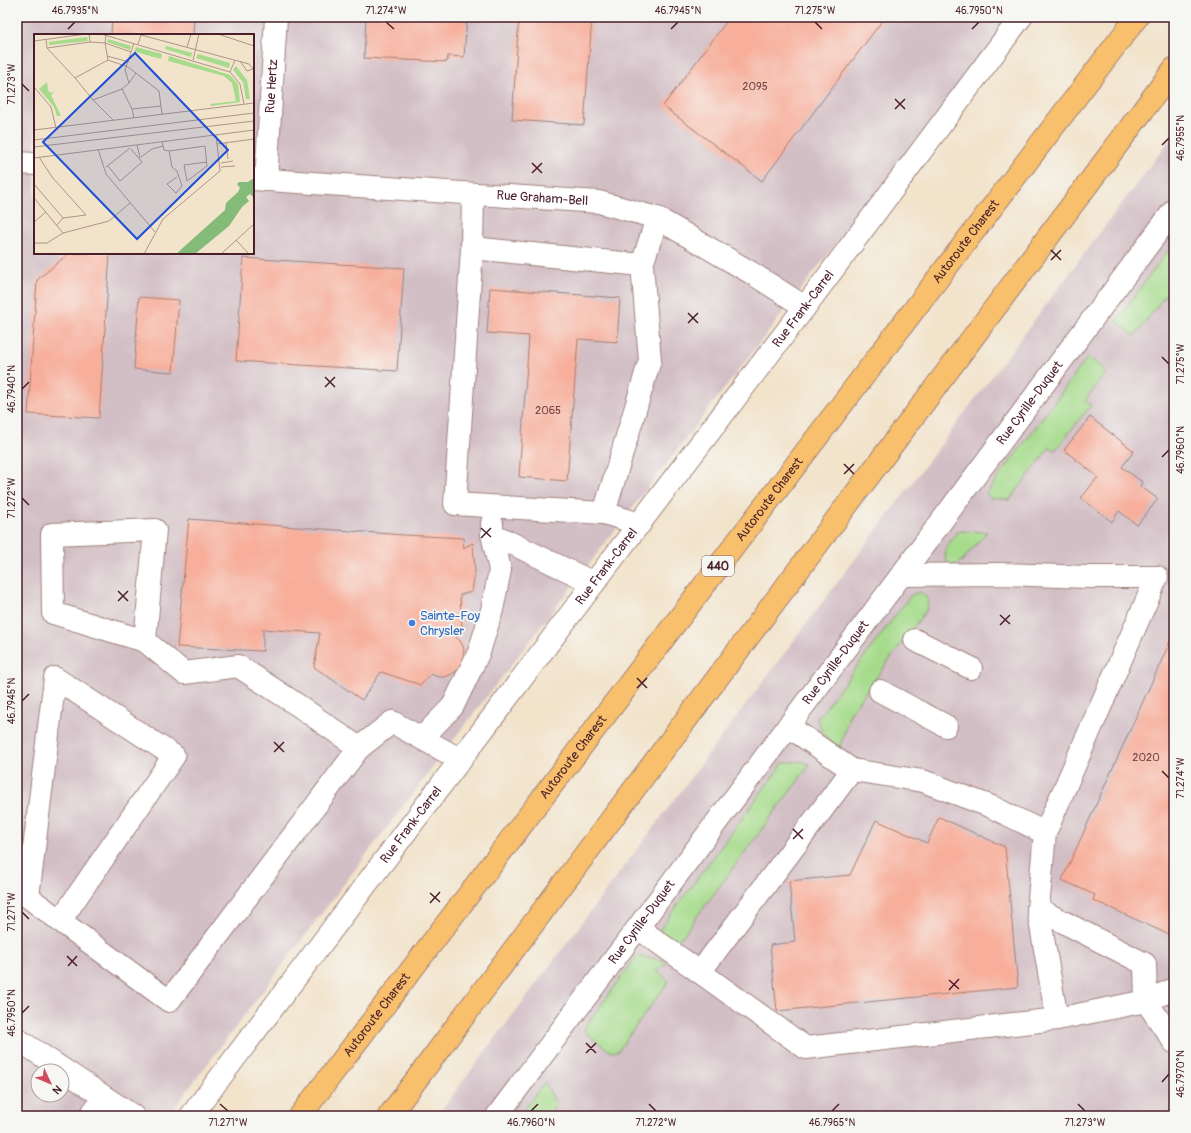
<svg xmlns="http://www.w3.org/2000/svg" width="1191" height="1133" viewBox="0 0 1191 1133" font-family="Pangolin,sans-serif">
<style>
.industrial{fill:#d2bec5;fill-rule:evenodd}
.green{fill:#a6db8c;stroke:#787d5c}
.building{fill:#f7af9b}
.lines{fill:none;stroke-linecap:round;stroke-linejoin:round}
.minor-casing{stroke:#9e817b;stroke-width:24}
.highway-casing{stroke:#9e817b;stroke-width:24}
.minor{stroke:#fff;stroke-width:22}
.highway{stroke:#f8bf6c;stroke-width:22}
.ticks{fill:none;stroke:#4a1f2b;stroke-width:1.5}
.shop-dot{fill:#3f7fe0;stroke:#f6f6f2;stroke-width:1.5}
.labels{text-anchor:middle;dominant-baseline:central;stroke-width:3.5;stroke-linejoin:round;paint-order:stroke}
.number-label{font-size:11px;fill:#754347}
.shield{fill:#f6f6f2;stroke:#7e6067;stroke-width:1}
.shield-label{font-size:12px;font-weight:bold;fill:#4a1f2b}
.street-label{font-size:13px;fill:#4a1f2b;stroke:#f6f6f2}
.shop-label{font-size:13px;fill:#366cbe;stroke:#f6f6f2;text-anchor:start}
.inset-road{fill:none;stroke:#af958b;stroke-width:1}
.view{fill:#1d4ed8;fill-opacity:0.15;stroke:#1d4ed8;stroke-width:2}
.inset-edge{fill:none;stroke:#4a1f2b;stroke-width:2}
.neatline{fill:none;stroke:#4a1f2b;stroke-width:1.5}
.ticks-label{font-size:10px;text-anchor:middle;fill:#4a1f2b}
</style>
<rect width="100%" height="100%" fill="#f6f6f2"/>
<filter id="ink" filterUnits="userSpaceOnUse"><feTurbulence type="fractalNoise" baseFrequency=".025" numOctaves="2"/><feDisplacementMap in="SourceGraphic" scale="8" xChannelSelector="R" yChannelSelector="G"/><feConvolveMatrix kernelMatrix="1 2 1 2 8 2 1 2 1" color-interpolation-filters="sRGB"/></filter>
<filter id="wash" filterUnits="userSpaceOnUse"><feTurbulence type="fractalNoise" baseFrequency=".012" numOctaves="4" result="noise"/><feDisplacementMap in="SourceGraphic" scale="16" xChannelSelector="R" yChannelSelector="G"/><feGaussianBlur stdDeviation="0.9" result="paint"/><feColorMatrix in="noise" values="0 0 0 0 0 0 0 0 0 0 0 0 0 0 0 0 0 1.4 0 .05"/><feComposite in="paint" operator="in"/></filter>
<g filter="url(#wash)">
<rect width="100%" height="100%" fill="#f2e3cb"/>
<path class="industrial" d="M 17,17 L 1011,17 L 454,739 L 168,1116 L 17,1116 ZM 35,35 L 253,35 L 253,253 L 35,253 ZM 38,1071 L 62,1071 L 62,1095 L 38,1095 Z
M 1174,134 L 1174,1116 L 437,1116 Z"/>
<path class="green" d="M 1174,242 L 1174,283 L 1135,336 L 1116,321 Z
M 1088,357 L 1107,371 L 1085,401 L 1091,405 L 1055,450 L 1050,447 L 1010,500 L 990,498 L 986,494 Z
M 958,531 L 987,532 L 962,561 L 955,565 L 949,565 C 939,553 951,541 958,531 Z
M 921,592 L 928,599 L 927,609 L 850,713 L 840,747 C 824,738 824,736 817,719 L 911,595 Z
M 801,761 L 809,764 L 809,766 L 681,938 L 675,939 L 663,933 L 660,929 L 783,763 Z
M 637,956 L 663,960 L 666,964 L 656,971 L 669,981 L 618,1051 L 611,1052 L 586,1033 L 584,1028 Z
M 545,1082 L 556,1104 L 547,1116 L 519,1116 Z"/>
<g id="blocks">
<path class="building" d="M 112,17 L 194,17 L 193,35 L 111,35 Z
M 366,17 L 467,17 L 464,57 L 448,56 L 447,62 L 364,58 Z
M 519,17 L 592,17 L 584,125 L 512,120 Z
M 730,17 L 885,17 L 762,181 L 663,106 Z
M 69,253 L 110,253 L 99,418 L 28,414 L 37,280 Z
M 243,258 L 404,268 L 397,371 L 236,361 Z
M 490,288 L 620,298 L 617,342 L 578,339 L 567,481 L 519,477 L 529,336 L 487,333 Z
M 139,297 L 179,300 L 173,372 L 134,369 Z
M 1090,417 L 1134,451 L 1122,467 L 1142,482 L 1140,486 L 1158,499 L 1137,525 L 1119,511 L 1112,522 L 1081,498 L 1098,477 L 1064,450 Z
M 189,519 L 404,535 L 464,538 L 463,548 L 473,543 L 475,571 L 472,592 L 460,595 L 462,628 L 456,637 L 461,642 L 464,649 L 462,664 L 458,670 L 452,674 L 445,677 L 438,677 L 431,674 L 421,685 L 381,672 L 362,700 L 314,667 L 320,633 L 263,629 L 263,651 L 177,647 Z
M 1174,633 L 1174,937 L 1093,900 L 1095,895 L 1062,880 Z
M 939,817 L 1005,847 L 1018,987 L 777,1011 L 770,945 L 795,942 L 789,881 L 850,875 L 876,820 L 927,843 Z"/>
</g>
</g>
<g filter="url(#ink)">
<use href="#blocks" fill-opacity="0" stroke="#9e817b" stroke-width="1"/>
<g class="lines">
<g class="minor-casing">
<g id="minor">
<path d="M 17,163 L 35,164"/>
<path id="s1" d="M 253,179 L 599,202 L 657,218 L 750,272 L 805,307"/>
<path id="s2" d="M 266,180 L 276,17"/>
<path d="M 472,248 L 473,194"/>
<path d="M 604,513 L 455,504 L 472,248 L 642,265"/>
<path d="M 492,524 L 492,534 L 594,583"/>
<path d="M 640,524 L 604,513 L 650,360 L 642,265 L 657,218"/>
<path d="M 902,575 L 1001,574 L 1088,577 L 1157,577 L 1045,833 L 1038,909 L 1145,964 L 1146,1001 L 1174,1042"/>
<path d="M 915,640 L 971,668"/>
<path d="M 145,641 L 155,530 L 52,534 L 53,613 L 145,641 L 184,673 L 238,666 L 299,706 L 359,748"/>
<path d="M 880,691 L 946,726"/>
<path d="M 422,738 L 453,706 L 479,652 L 492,610 L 500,570 L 492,534"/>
<path d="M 852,770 L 923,781 L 992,807 L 1045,833"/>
<path d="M 1038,909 L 1057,1019"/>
<path d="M 60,921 L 174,756 L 55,678 L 28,897 L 169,1001 L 359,748 L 392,722 L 461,760"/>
<path d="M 638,928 L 806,1048 L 1057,1019 L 1146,1001 L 1174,989"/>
<path d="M 700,972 L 852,770 L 788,726"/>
<path d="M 17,1039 L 133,1116"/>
<path d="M 90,1116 L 104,1097"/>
<path id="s3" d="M 191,1116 L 594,583 L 805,307 L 1021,17"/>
<path id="s4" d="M 497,1116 L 1174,210"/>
</g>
</g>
<g class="highway-casing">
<g id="highway">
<path id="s5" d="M 300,1116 L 1137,17"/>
<path d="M 389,1116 L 1174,69"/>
</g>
</g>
<use href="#minor" class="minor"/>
<use href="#highway" class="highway"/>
</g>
</g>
<path class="ticks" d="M 386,22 L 394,29M 815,22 L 822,29M 68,29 L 75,22M 671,29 L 678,22M 972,29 L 979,22M 22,84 L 29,91M 895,99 L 905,109M 895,109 L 905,99M 1162,145 L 1169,138M 532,163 L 542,173M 532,173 L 542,163M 1051,250 L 1061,260M 1051,260 L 1061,250M 688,313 L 698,323M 688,323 L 698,313M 1162,357 L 1169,364M 325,377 L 335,387M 325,387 L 335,377M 22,389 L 29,382M 1162,457 L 1169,450M 844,464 L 854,474M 844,474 L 854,464M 22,498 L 29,505M 481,528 L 491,537M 481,538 L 491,528M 118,591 L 128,601M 118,601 L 128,591M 1000,615 L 1010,624M 1000,625 L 1010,615M 637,678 L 647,688M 637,688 L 647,678M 22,701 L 29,694M 274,742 L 284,752M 274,752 L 284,742M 1162,771 L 1169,778M 793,829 L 803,839M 793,839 L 803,829M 430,893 L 440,902M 430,903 L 440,892M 22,912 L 29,919M 67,956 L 77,966M 68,966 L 77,956M 949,980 L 959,989M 949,990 L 959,979M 22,1013 L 29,1006M 586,1043 L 596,1053M 586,1053 L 596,1043M 1162,1082 L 1169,1074M 220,1104 L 228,1111M 649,1104 L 656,1111M 1078,1104 L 1085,1111M 531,1111 L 538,1104M 832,1111 L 839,1104"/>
<circle class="shop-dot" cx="412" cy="623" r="4"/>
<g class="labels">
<g class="number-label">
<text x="755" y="86">2095</text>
<text x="548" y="410">2065</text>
<text x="1146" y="757">2020</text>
</g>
<rect class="shield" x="702" y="556" width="32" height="20" rx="3"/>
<g class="shield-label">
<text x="718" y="566">440</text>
</g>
<g class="street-label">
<text stroke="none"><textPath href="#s2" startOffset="94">Rue Hertz</textPath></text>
<text stroke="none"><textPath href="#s1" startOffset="290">Rue Graham-Bell</textPath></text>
<text stroke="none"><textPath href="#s5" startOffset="1099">Autoroute Charest</textPath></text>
<text stroke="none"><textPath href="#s3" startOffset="1013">Rue Frank-Carrel</textPath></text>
<text stroke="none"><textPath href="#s4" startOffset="890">Rue Cyrille-Duquet</textPath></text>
<text stroke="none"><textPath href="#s5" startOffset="775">Autoroute Charest</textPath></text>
<text stroke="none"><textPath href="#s3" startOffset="689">Rue Frank-Carrel</textPath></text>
<text stroke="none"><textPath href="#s4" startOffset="566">Rue Cyrille-Duquet</textPath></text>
<text stroke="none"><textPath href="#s5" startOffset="451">Autoroute Charest</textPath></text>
<text stroke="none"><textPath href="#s3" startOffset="365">Rue Frank-Carrel</textPath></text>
<text stroke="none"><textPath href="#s4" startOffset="242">Rue Cyrille-Duquet</textPath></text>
<text stroke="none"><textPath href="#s5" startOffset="127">Autoroute Charest</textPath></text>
</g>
<g class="shop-label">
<text x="420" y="616">Sainte-Foy<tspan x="420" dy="15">Chrysler</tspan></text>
</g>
</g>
<g transform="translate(34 34)">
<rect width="220" height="220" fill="#f2e3cb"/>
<path d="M 53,3 L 54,7 L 15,11 L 15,8 ZM 74,5 L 97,12 L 96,16 L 73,8 ZM 132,12 L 158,19 L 157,23 L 131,15 ZM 102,13 L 128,20 L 127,25 L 102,18 L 99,21 ZM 164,20 L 196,29 L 195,34 L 162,24 ZM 135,22 L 196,41 L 204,50 L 206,68 L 177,72 L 176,70 L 202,67 L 198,49 L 190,42 L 134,27 ZM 202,32 L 213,46 L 216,65 L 212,65 L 209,48 L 199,36 ZM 13,48 L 14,56 L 16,59 L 21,57 L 17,61 L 27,82 L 23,82 L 20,73 L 5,55 Z" fill="#a6db8c"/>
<path d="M 220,144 L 220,164 L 216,160 L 212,163 L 215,167 L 208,173 L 195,192 L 161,220 L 142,220 L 191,176 L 192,169 L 204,158 L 206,154 L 203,150 L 205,148 L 214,148 Z" fill="#84bb78"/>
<path class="inset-road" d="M 55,0 L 56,8 L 71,9 L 74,26M 67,0 L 196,38 L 206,50 L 210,70M 184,0 L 220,12M 72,1 L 71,9 L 97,18M 12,5 L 13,14 L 56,8M 0,7 L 52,0M 104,10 L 107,1 L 215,30 L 220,36M 153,13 L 157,0M 13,14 L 41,44M 73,22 L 95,28M 159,26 L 165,0M 206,27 L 213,37 L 219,35M 196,38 L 201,26M 95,49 L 102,39M 0,53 L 17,73 L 22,94M 88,55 L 98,75M 59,66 L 41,44 L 74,26 L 94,33 L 125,57 L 128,80M 100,84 L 98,75 L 127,72M 79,86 L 59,66 L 88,55 L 95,49 L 91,36 L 100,9M 0,96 L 220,69M 0,106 L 220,79M 128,108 L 130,116 L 135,117 L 171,112 L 173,132 L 153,147 L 150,131 L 173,128M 192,109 L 194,125M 183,110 L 220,105M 103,111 L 106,124M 0,113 L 220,87M 64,115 L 72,140 L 121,198M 135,117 L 138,133 L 143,137 L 148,152 L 142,159 L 133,150 L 143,143M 5,123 L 18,143 L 52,181 L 29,184 L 23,191M 107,123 L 118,115 L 129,112M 0,124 L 220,96M 187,129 L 199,127M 74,132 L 86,147 L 108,128 L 97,115M 72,133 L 96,114M 187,133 L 201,132M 0,150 L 29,184M 0,164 L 29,199 L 13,209 L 0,209M 0,188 L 12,178M 29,199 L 75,187 L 96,169M 202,206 L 215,220M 110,220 L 129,185 L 186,137 L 182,101M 187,220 L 220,190"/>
<path class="view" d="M 101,19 L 194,116 L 103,205 L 9,108 Z"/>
<rect width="220" height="220" class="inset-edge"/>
</g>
<rect width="1191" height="1133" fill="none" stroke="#f6f6f2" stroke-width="44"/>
<g transform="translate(50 1083) rotate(134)"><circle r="19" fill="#f6f6f2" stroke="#b1a0a2"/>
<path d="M0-3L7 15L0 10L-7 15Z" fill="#d1495b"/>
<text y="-6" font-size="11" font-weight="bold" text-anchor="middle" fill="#4a1f2b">N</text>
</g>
<rect x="22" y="22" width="1147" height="1089" class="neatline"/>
<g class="ticks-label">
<text x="75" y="14">46.7935°N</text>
<text x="386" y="14">71.274°W</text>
<text x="678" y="14">46.7945°N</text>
<text x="815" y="14">71.275°W</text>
<text x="979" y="14">46.7950°N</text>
<text transform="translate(11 84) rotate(-90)" y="4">71.273°W</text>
<text transform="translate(1180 138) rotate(-90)" y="4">46.7955°N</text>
<text transform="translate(1180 364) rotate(-90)" y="4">71.275°W</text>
<text transform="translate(11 389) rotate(-90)" y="4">46.7940°N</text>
<text transform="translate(1180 450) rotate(-90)" y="4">46.7960°N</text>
<text transform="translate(11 498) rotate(-90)" y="4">71.272°W</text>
<text transform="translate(11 701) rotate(-90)" y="4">46.7945°N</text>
<text transform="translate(1180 778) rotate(-90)" y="4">71.274°W</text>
<text transform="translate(11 912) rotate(-90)" y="4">71.271°W</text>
<text transform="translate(11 1013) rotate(-90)" y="4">46.7950°N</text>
<text transform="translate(1180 1074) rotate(-90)" y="4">46.7970°N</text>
<text x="228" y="1126">71.271°W</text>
<text x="531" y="1126">46.7960°N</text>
<text x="656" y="1126">71.272°W</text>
<text x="832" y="1126">46.7965°N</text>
<text x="1085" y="1126">71.273°W</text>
</g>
</svg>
